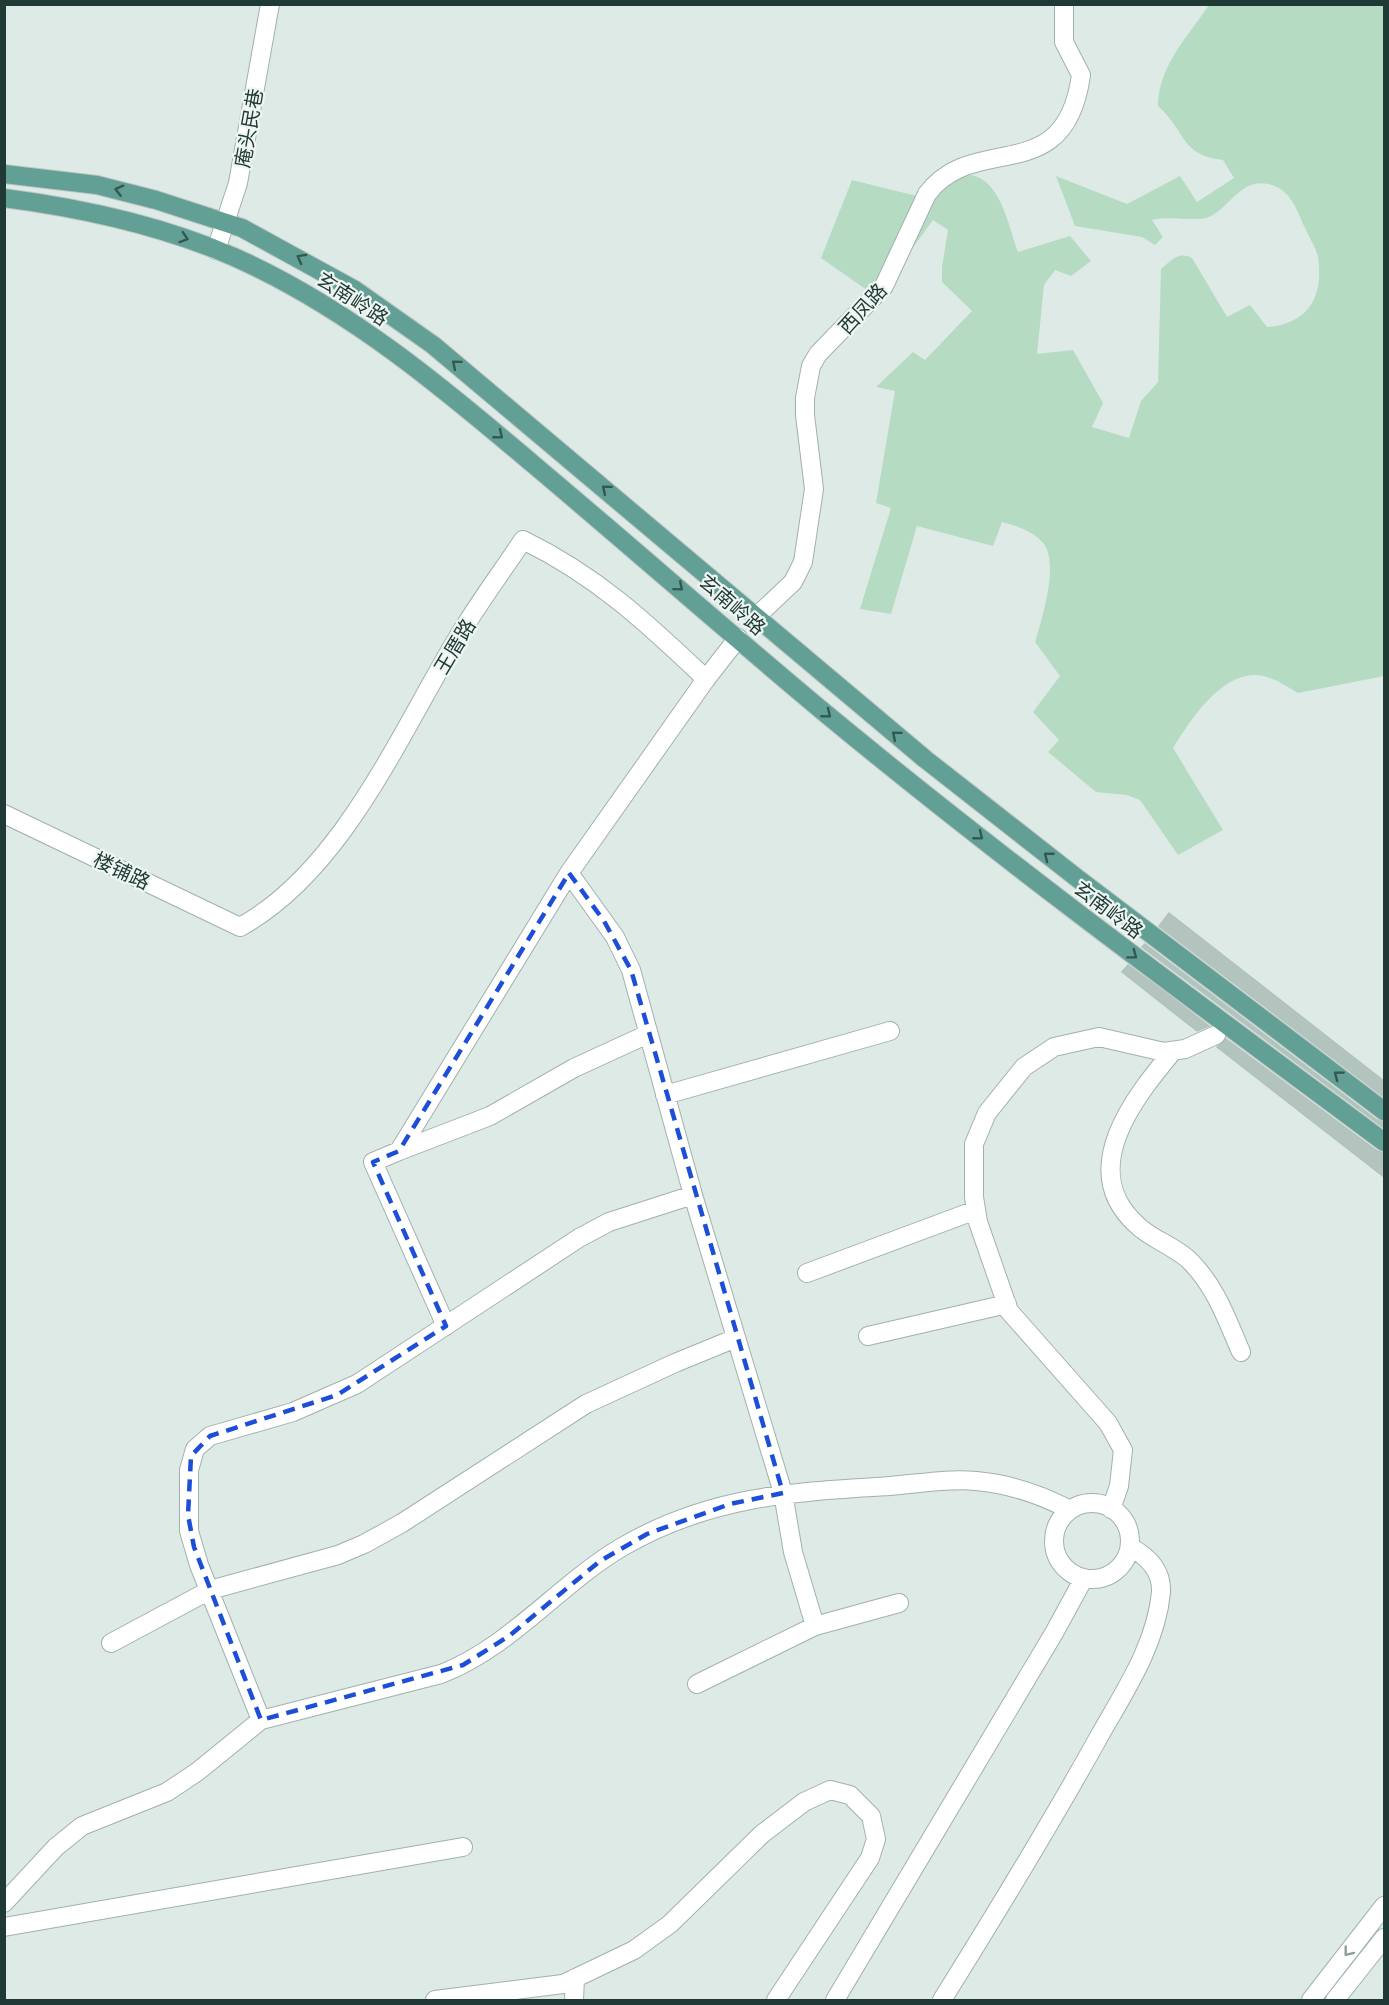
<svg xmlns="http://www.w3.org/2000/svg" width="1389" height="2005" viewBox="0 0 1389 2005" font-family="'Exo 2','Noto Sans SC',sans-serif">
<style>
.green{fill:#b6dbc3}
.building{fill:#b3c4be;stroke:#b0c3bd;stroke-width:1.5}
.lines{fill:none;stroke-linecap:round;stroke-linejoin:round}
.minor-casing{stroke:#a1b1ac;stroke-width:20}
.tertiary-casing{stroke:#a1b1ac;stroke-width:20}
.secondary-casing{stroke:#9db5ae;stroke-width:20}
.primary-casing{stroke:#bcc4c2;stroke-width:20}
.minor{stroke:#fff;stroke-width:18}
.tertiary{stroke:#fff;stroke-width:18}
.secondary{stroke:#fff;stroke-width:18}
.primary{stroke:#629f95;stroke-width:18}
.oneway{stroke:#335851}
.oneway2{stroke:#8f9c9a}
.marked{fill:none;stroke:#1d4ed8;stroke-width:4.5;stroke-dasharray:12 8;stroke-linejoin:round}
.labels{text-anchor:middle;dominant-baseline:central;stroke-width:4.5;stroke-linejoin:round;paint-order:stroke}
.street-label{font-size:20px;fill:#1f3934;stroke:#eef6f3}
</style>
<rect width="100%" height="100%" fill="#deeae5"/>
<path class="green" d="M 1209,5 L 1384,5 L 1384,676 L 1298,693 C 1285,685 1270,675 1255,675 C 1219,675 1190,721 1173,748 L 1223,830 L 1178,855 L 1140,800 L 1127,795 L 1096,792 L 1048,752 L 1059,740 L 1033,712 L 1060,676 L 1035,642 C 1042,619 1059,565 1044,544 C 1034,531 1017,526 1002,522 L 993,546 L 917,526 L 891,614 L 860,609 L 891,508 L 876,503 L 895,391 L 876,387 L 913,352 L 925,360 L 972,311 L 942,282 L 942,267 L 948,230 L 933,220 L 877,297 L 821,258 L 852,180 L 925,198 C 936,191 954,176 966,175 C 1000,174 1009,228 1018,252 L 1070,236 L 1091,261 L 1071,276 L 1055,270 L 1044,285 L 1037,354 L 1073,350 L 1103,403 L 1092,427 L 1129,438 L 1141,401 L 1158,382 L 1161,269 C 1172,260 1178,251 1192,258 L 1227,317 L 1250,305 L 1267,327 C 1308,324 1324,297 1318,257 C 1316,248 1309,237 1305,228 C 1297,210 1290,188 1268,184 C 1242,178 1230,206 1211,216 C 1198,223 1172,215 1152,220 L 1163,237 L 1155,245 L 1142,237 L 1075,226 L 1056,176 L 1127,204 L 1180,176 L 1197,202 L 1234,178 L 1223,160 C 1180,155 1187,132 1158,106 C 1158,67 1188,36 1209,5 Z"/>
<path class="building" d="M 1169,913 L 1384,1081 L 1384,1097 L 1159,926 Z
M 1145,944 L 1377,1120 L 1384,1122 L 1384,1128 L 1142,947 Z
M 1128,965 L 1166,993 L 1209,1026 L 1197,1031 L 1122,972 Z
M 1226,1039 L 1377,1151 L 1384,1153 L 1384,1177 L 1217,1047 Z"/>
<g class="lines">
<g class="minor-casing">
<path id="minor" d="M 569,873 L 615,937 L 631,970 L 693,1195 L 783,1493 L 793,1552 L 815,1626
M 1173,1051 C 1134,1098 1076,1170 1137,1225 C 1152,1240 1175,1246 1190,1261 C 1216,1287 1227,1320 1241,1352
M 665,1095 L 890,1031
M 399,1151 L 490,1116 L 574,1068 L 648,1034
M 807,1273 L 976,1210
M 446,1326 L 373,1162 L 399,1151 L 569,873 L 706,679 L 738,638
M 868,1336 L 1007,1304
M1054 1541a38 38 0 1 1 76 0a38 38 0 1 1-76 0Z
M 1111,1509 L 1119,1486 L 1123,1450 L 1108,1423 L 1009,1311 L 978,1222 L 974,1197 L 974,1144 L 987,1113 L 1024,1067 L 1054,1047 L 1099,1037 L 1164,1052 L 1185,1049 L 1216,1035
M 111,1643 L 210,1590 L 338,1555 L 364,1544 L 402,1523 L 586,1404 L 675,1363 L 736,1338
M 697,1684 L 815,1626 L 899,1603
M 261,1720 L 199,1565 L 189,1531 L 189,1470 L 195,1449 L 210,1436 L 293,1412 L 357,1384 L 579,1238 L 609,1222 L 693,1195
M 4,1903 L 56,1847 L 82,1826 L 167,1792 L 197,1772 L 261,1720 L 441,1674 C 512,1646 558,1585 622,1547 C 710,1496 792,1492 890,1486 C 917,1484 948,1478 976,1481 C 1009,1484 1042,1495 1070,1510
M 4,1927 L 463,1847
M 435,2000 L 563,1984 L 634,1950 L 670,1924 L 762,1834 L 804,1802 L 830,1790 L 850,1795 L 871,1816 L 876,1839 L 870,1858 L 776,2000
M 574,2000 L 575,1978
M 835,2000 L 1054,1633 L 1084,1578
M 942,2000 C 995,1915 1047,1830 1096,1742 C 1122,1695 1156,1647 1161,1592 C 1162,1570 1147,1556 1130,1547"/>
</g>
<g class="tertiary-casing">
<path id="tertiary" d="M 216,250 L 238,183 L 270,4
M 757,616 L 793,582 L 803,562 L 814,489 L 805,415 L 805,398 L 811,366 L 818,354 L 884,286 L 927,194 C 975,130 1065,191 1081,75 L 1064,42 L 1064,4
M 4,814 L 240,927 C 342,871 399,735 457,639 C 477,605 501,573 523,540 C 597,576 647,623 706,679"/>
</g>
<g class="secondary-casing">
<path id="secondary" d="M 1311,2000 L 1384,1906
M 1335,2000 L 1384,1938"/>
</g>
<g class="primary-casing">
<path id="primary" d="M 4,174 L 97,185 L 156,200 L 242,228 L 355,290 L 433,345 L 925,759 L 1077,878 L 1384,1111
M 4,198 C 81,208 163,226 234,257 C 349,308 446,390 540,470 C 635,550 729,633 825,713 C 1006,863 1196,1002 1384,1142"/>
</g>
<use href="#minor" class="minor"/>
<use href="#tertiary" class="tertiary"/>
<use href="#secondary" class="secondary"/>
<use href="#primary" class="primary"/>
</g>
<defs><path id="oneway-chevron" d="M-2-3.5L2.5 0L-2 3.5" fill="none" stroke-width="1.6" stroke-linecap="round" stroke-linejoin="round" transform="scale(1.5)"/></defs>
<g class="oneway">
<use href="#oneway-chevron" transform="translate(119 190) rotate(-166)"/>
<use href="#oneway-chevron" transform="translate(184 238) rotate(18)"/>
<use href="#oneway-chevron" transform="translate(301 258) rotate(-151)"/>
<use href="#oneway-chevron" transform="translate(456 364) rotate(-140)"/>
<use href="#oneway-chevron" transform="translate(499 435) rotate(39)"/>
<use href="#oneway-chevron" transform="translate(606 489) rotate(-140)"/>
<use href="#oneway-chevron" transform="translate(679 587) rotate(40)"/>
<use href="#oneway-chevron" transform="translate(827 714) rotate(39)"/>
<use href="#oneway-chevron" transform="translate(896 735) rotate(-140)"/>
<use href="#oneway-chevron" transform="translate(979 836) rotate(39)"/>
<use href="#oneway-chevron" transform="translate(1048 856) rotate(-142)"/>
<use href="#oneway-chevron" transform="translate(1133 955) rotate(37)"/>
<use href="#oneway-chevron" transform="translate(1338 1075) rotate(-143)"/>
</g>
<use class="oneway2" href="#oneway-chevron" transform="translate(1348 1952) rotate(128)"/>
<path class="marked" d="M 569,873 L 604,921 L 631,970 L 783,1493 L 730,1504 L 647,1534 L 600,1561 L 509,1636 L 463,1665 L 261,1720 L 194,1547 L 188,1515 L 191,1456 L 210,1436 L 337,1395 L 446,1326 L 373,1162 L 399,1151 Z"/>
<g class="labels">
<g class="street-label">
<text transform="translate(248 128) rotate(-80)">庵头民巷</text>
<text transform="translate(353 298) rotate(33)">玄南岭路</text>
<text transform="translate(862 308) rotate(-48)">西凤路</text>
<text transform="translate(733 604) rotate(41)">玄南岭路</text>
<text transform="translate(454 646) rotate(-59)">王厝路</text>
<text transform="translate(122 870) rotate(25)">楼铺路</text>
<text transform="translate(1109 909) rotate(37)">玄南岭路</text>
</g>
</g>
<rect width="1389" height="2005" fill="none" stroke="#1f3934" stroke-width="12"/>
</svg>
